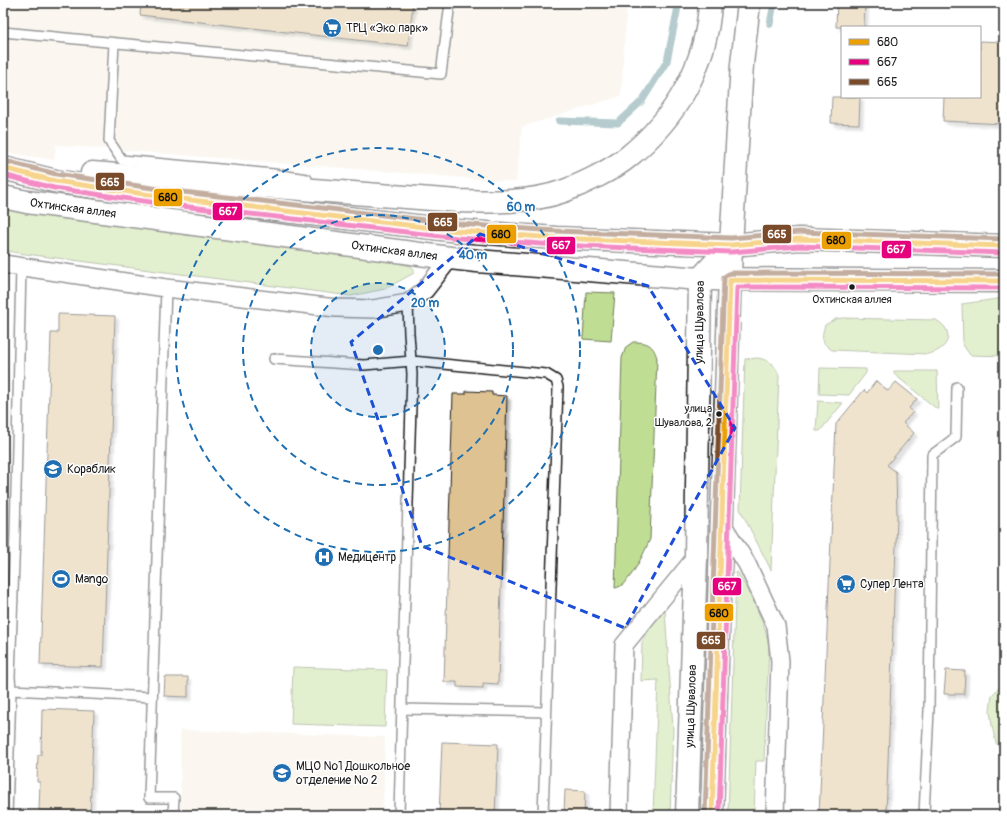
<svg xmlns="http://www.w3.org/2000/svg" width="1007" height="818" viewBox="0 0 1007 818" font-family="Pangolin,sans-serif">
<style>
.built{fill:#f5edde}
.green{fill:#c0dd94;stroke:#6e7c58}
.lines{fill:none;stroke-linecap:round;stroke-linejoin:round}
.stream{stroke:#5c8d91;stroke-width:7}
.building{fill:#dec292;stroke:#1c1c1c;filter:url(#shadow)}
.lane-casing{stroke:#1c1c1c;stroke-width:12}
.street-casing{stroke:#1c1c1c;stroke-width:20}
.secondary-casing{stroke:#1c1c1c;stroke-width:25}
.lane{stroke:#fff;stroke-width:9}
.street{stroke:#fff;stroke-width:17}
.secondary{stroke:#fff;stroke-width:22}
.bus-1-casing{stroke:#fff;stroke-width:8}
.bus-2-casing{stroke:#fff;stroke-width:8}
.bus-3-casing{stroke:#fff;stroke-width:8}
.bus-1{stroke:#ec9f01;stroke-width:5}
.bus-2{stroke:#e5007d;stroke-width:5}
.bus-3{stroke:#7a4b2a;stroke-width:5}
.marked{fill:none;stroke:#1d4ed8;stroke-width:3;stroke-dasharray:8 5;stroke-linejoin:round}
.ring{fill:none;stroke:#1f6fb2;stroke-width:2;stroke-dasharray:7 5}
.bus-dot{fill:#1c1c1c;stroke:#fff;stroke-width:1.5}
.labels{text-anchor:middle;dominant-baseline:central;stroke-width:3;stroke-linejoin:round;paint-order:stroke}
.bus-label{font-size:11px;fill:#1c1c1c;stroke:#fff}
.poi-label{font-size:12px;fill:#1c1c1c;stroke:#fff;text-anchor:start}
.street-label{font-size:12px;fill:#1c1c1c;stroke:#fff}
.centre{fill:#1f6fb2;stroke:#fff;stroke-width:2}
.ring-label{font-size:12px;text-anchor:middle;font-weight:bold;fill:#1f6fb2;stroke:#fff;stroke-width:3;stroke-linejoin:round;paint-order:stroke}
.line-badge{stroke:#fff;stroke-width:1.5}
.badge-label{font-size:11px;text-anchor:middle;font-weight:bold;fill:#fff}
.pale-badge-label{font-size:11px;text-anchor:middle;font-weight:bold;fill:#111}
</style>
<defs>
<filter id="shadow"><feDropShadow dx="3.5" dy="3.5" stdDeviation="1" flood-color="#0004"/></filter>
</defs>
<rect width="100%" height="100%" fill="#fff"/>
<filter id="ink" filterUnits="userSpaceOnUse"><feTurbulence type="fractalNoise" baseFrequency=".025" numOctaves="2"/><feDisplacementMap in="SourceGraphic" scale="8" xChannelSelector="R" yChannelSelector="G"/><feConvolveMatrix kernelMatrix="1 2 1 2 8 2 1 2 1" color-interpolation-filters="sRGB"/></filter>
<g filter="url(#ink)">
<path class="built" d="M 3,3 L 627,3 L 621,96 L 522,127 L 516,182 L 56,145 L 54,160 L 3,152 Z
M 180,730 L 385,737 L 383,815 L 20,815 L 20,809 L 181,814 Z"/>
<path class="green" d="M 3,204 L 342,251 L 411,266 L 414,269 L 414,273 L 385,289 L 351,296 L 18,253 L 3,250 Z
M 586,292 L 615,293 L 611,341 L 583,339 Z
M 1004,298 L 1004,356 L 970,355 L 963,345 L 962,304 Z
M 842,318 L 936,320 C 956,331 949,350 928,354 L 832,350 C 821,343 821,337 825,325 L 836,319 Z
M 633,342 C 647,342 653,344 657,358 L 650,539 C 645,551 629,587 615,588 L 622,358 L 626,347 Z
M 758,358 C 770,361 774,363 779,375 L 771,570 L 740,509 L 745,359 Z
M 820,368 L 866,369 L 866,373 L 849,395 L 819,394 Z
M 894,371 L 937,371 L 938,410 L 894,374 Z
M 818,401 L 843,403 L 820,431 L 816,431 Z
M 736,572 L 738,573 C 751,596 764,619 769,646 L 764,761 L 756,761 L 754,815 L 728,815 Z
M 663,609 L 665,610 L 673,728 L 670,815 L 653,815 L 658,680 L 641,681 L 642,642 L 661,610 Z
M 293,667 L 387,670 L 385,727 L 291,724 Z
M 1002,685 L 1004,685 L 1004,752 L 996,743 L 992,726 L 990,711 L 992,695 Z"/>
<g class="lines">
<path class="stream" d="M 770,24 L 774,3
M 559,121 L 618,123 L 642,101 L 667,61 L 677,12 L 678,3"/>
</g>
<path class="building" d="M 141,3 L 413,3 L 408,46 L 140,15 Z
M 837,3 L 865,3 L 864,27 L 836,27 Z
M 980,41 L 1004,42 L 1004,124 L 943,121 L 944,97 L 980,97 Z
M 832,97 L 860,97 L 859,124 L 831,123 Z
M 58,314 L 115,316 L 103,667 L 40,665 L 51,333 L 58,333 Z
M 876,381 L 888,391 L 896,382 L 917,399 L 909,408 L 913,412 L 903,423 L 914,433 L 887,465 L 896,472 L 897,518 L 886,815 L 819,815 L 836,424 L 864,390 L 867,393 Z
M 466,391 L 492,392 L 492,395 L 507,396 L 498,684 L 483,683 L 483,688 L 457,687 L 457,682 L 444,682 L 453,394 L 466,394 Z
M 946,670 L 965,671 L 964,694 L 944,694 Z
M 165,677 L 188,677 L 188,697 L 164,696 Z
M 42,709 L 94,711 L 90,815 L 69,815 L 69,811 L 39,810 L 40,782 L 37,782 L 38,755 L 41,755 Z
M 442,742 L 498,744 L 495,815 L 439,815 Z
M 565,790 L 585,791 L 584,814 L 564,813 Z"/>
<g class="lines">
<g class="lane-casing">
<path id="lane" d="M 3,32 L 441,74 L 450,3
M 114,43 L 109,141 L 122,160 L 274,174 L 307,179
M 166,288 L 149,798 L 174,798 L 173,815
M 274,359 L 364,365 L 412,361 L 546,374 L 556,380 L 558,387 L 543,815
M 3,601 L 13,601
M 11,690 L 152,697
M 402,709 L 546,712
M 7,815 L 11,690 L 10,677 L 15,534 L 21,267
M 399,815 L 403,664 L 412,374 L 409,334 L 408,303
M 924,815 L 929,710 L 932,455 L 956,437 L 957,387"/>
</g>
<g class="street-casing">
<path id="street" d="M 3,264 L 166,288 L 336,308 L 373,309 L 408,303 L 425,290 L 450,258
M 721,522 L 747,564 L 776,626 L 780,661 L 775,815
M 619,815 L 624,645 L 696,557"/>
</g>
<g class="secondary-casing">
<g id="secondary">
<path d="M 3,168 L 55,181 L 165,197 L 459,231 L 556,238 L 731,245 L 799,239 L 1004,246"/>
<path d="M 92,173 L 458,201 C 493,202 530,203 564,191 C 583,184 612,170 628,157 C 676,118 707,65 710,3"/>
<path id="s1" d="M 3,197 L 27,202 L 450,258 L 477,261 L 700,279 L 1004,281"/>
<path id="s2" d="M 687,815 L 696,557 L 700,279 L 731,245"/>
<path d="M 712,815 L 731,245 L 742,64 L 749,3"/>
</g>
</g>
<use href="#lane" class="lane"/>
<use href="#street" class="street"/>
<use href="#secondary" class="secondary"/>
<g class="bus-1-casing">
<path id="bus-1" d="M 3,168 L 55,181 L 165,197 L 459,231 L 556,238 L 731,245 L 799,239 L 1004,246
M 712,815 L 730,280 L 1004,281"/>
</g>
<g class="bus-2-casing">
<path id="bus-2" d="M 3,175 L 54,188 L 164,204 L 458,238 L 556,245 L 731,252 L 799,246 L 1004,253
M 719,815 L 737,287 L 1004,288"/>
</g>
<g class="bus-3-casing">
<path id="bus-3" d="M 5,161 L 56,174 L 166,190 L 460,224 L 556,231 L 731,238 L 799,232 L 1004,239
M 705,815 L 724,277 L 730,273 L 1004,274"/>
</g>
<use href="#bus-1" class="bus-1"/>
<use href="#bus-2" class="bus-2"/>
<use href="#bus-3" class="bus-3"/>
</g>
</g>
<path d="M0 0H1007V818H0ZM 480,234 L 648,286 L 735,428 L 625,628 L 422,546 L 351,342 Z" fill="#fff" fill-opacity=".55" fill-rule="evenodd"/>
<path class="marked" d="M 480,234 L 648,286 L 735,428 L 625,628 L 422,546 L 351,342 Z"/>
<circle cx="378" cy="350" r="67" fill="#1f6fb2" fill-opacity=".12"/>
<g class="ring">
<circle cx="378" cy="350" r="67"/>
<circle cx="378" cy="350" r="135"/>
<circle cx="378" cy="350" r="202"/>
</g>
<defs>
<g id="supermarket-disc" transform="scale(1)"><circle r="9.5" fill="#1f6fb2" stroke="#fff"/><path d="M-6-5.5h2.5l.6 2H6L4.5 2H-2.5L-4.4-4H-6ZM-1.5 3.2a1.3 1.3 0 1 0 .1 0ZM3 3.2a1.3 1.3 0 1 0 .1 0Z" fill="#fff"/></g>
<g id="school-disc" transform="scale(1)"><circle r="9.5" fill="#1f6fb2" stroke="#fff"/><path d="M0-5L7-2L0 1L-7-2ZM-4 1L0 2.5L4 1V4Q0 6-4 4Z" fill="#fff"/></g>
<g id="hospital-disc" transform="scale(1)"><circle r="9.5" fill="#1f6fb2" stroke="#fff"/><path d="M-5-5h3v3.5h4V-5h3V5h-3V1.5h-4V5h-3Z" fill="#fff"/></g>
<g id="stadium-disc" transform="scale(1)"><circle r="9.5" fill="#1f6fb2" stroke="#fff"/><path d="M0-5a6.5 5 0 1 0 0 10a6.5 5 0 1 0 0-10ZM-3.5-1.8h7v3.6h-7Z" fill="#fff"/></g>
</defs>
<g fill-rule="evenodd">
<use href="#supermarket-disc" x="332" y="28"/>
<use href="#school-disc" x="53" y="469"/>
<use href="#hospital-disc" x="324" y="557"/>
<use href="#stadium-disc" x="61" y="579"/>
<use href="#supermarket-disc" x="846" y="584"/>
<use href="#school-disc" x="282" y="773"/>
</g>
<g class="bus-dot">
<circle cx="852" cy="287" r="3.5"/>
<circle cx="719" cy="414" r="3.5"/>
</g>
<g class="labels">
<g class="bus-label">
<text x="852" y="299">Охтинская аллея</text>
<text x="712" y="408" text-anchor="end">улица<tspan x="712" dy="14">Шувалова, 2</tspan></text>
</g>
<g class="poi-label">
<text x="346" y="28">ТРЦ «Эко парк»</text>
<text x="67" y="469">Кораблик</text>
<text x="338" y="557">Медицентр</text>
<text x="75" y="579">Mango</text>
<text x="860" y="584">Супер Лента</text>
<text x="296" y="766">МЦО №1 Дошкольное<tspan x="296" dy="14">отделение № 2</tspan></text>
</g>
<g class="street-label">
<text stroke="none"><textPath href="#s1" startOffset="71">Охтинская аллея</textPath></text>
<text stroke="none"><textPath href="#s1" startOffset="395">Охтинская аллея</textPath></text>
<text stroke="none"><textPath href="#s2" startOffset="493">улица Шувалова</textPath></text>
<text stroke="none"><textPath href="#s2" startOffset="109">улица Шувалова</textPath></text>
</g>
</g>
<circle cx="378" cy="350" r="6" class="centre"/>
<g class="ring-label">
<text x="521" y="211">60 m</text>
<text x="473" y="259">40 m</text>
<text x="425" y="307">20 m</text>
</g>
<g class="line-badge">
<rect x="95" y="172" width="30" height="19" rx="4" fill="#7a4b2a"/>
<rect x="153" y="188" width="30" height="19" rx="4" fill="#ec9f01"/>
<rect x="212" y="202" width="31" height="19" rx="4" fill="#e5007d"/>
<rect x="427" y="212" width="31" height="20" rx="4" fill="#7a4b2a"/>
<rect x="762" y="224" width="30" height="20" rx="4" fill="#7a4b2a"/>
<rect x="486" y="224" width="31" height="20" rx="4" fill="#ec9f01"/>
<rect x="821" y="231" width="31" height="19" rx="4" fill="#ec9f01"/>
<rect x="546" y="236" width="30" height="19" rx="4" fill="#e5007d"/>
<rect x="881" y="240" width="31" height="19" rx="4" fill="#e5007d"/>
<rect x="712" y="577" width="30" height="19" rx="4" fill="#e5007d"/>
<rect x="704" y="603" width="30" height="19" rx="4" fill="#ec9f01"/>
<rect x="696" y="631" width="30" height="19" rx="4" fill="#7a4b2a"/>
</g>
<g class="badge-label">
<text x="110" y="186">665</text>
<text x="228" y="215">667</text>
<text x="443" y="226">665</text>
<text x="777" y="238">665</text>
<text x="561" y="249">667</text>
<text x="896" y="253">667</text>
<text x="727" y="590">667</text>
<text x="711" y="644">665</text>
</g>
<g class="pale-badge-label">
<text x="168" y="201">680</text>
<text x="501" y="238">680</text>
<text x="836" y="244">680</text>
<text x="719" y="617">680</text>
</g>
<rect width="1007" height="818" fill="none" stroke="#fff" stroke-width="16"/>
<rect x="8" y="8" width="991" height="802" fill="none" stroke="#1c1c1c" stroke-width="1.5" filter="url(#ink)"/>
<rect x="841" y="26" width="140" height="72" fill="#ffffff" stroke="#a4a4a4"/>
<rect x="849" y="39" width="20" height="6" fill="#ec9f01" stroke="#a4a4a4"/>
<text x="877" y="46" font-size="12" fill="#1c1c1c">680</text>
<rect x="849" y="59" width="20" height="6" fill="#e5007d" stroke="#a4a4a4"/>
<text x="877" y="66" font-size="12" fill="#1c1c1c">667</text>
<rect x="849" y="79" width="20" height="6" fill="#7a4b2a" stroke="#a4a4a4"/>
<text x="877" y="86" font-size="12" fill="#1c1c1c">665</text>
</svg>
